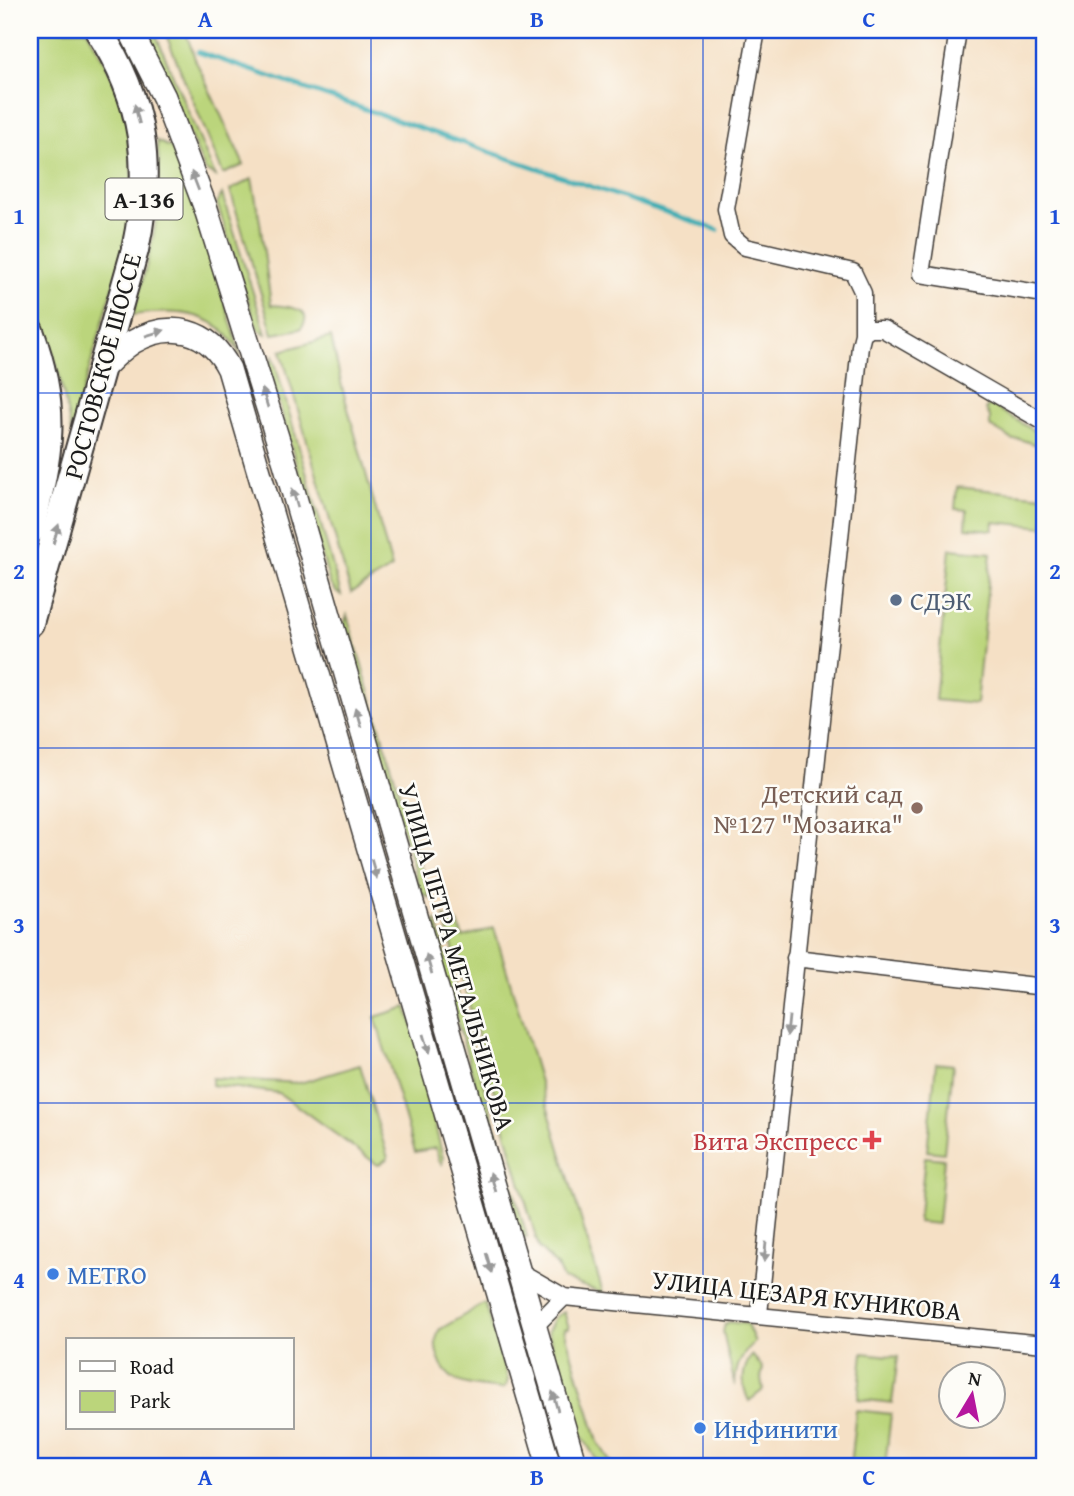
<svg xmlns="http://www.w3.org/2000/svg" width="1074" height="1496" viewBox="0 0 1074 1496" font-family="'Gentium Book Plus',serif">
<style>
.green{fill:#bbd57b;stroke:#6c784c;stroke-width:2}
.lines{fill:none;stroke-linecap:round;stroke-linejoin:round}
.stream{stroke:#3badb4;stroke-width:4.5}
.minor-casing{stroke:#3d3935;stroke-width:19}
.secondary-casing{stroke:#3d3935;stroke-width:26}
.primary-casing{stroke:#3d3935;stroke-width:30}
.trunk-casing{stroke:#3d3935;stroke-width:30}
.minor{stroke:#fff;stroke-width:16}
.secondary{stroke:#fff;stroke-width:23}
.primary{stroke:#fff;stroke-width:26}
.trunk{stroke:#fff;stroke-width:26}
.oneway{fill:#999}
.grid{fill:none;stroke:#1d4ed8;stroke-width:2;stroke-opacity:0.55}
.service-dot{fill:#5c6f8a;stroke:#fdfcf7;stroke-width:2.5}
.education-dot{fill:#8d6e63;stroke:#fdfcf7;stroke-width:2.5}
.health-dot{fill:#e0444e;stroke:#fdfcf7;stroke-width:2.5}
.shop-dot{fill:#3f7fe0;stroke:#fdfcf7;stroke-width:2.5}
.labels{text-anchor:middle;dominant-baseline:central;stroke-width:5;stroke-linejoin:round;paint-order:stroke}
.shield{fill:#fdfcf7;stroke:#605f5e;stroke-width:2}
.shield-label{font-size:24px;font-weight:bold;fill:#1c1c1c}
.street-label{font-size:26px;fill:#1c1c1c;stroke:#fdfcf7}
.service-label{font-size:26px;fill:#4e5e75;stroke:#fdfcf7;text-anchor:start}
.education-label{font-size:26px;fill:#785e54;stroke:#fdfcf7;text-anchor:end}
.health-label{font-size:26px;fill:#be3a42;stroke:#fdfcf7;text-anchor:end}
.shop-label{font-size:26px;fill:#366cbe;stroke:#fdfcf7;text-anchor:start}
.neatline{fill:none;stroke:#1d4ed8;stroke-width:2.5}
.grid-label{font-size:23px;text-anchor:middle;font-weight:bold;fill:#1d4ed8}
</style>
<rect width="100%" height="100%" fill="#fdfcf7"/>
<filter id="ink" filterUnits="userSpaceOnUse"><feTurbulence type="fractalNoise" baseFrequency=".0143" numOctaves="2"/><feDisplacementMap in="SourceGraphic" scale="14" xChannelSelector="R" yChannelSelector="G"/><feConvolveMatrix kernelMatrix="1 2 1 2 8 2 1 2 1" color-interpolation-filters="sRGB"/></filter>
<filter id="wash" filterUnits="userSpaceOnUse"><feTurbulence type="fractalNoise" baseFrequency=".00686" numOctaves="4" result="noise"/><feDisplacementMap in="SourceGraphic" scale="28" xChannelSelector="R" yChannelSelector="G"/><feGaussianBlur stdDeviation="1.57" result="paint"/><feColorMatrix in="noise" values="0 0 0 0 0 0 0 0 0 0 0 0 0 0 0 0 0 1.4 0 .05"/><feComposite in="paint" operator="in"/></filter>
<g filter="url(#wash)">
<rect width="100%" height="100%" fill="#f5e0c5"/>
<path class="green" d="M 30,30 L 87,30 L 110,72 L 127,117 L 135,210 L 71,433 C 63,386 53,340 30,297 Z
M 145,30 L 154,30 L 215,176 L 205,170 Z
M 164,30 L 185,30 L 195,59 L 244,165 L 223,174 Z
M 157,141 L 172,148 L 191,190 L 241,356 C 219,310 178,309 133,315 C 150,255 165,204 157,141 Z
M 252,179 L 260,222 L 271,305 C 282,306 319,307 300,329 L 273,334 L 230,190 Z
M 222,194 L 266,334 L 258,330 L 217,203 Z
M 331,337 L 342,387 L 392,568 L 351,593 L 281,351 Z
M 273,356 L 341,595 L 337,593 L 330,584 L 269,367 Z
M 990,404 L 1044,437 L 1043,447 L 1019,439 L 1013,440 L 990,426 L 990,417 L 986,409 Z
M 957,487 L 1044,496 L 1044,527 L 994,522 L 993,530 L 966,528 L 967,510 L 955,509 Z
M 950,549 L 991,553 L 976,704 L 935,700 Z
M 347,615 L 430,898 L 421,893 L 343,627 Z
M 444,917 L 458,923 L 463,937 L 494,928 L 603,1293 L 563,1279 L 557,1266 L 539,1248 Z
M 436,920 L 527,1237 L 520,1239 L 431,930 Z
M 407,1007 L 430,1085 L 434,1120 L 443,1158 L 442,1164 L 439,1161 L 436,1148 L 415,1152 L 375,1017 Z
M 936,1063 L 953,1065 L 944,1153 L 927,1151 Z
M 360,1065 L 388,1158 L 378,1165 L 279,1093 L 212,1085 L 212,1078 L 300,1083 Z
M 925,1157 L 944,1159 L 938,1224 L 918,1222 Z
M 485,1303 L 508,1380 L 506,1386 L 502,1389 C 474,1385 448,1388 438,1357 C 435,1347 435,1340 439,1330 Z
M 564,1312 L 569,1328 L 564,1329 L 598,1442 L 613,1466 L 600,1466 L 574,1422 L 548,1331 L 555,1317 Z
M 729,1322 L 747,1324 L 755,1342 C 741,1354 735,1367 735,1386 L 723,1332 L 725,1324 Z
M 863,1353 L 898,1357 L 892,1403 L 858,1399 Z
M 752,1355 L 763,1368 L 761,1378 L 763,1390 L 749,1401 C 741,1385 741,1370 752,1355 Z
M 856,1410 L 891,1414 L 885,1466 L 850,1466 Z"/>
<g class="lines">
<path class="stream" d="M 198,52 L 718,230"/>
</g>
</g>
<g filter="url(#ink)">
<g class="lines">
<g class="minor-casing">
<path id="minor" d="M 757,30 L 726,209 L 732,236 L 745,247 L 853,272 L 863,293 L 863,334
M 958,30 L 921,274 L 1044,294
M 795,958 L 1044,987
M 519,1271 L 564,1297 L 1044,1344
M 759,1314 L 860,346 L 863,334 L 870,329 L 883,329 L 1044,422
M 534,1327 L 564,1297"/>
</g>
<g class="secondary-casing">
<path id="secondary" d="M 130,30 L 164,97 L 206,209 L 231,289 L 285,463 L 575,1466
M 100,371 C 110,361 120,350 133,342 C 170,320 209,329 229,369 L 549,1466"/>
</g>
<g class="primary-casing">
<path id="primary" d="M 30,623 L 135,250 C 153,167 145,102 98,30"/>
</g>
<g class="trunk-casing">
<path id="trunk" d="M 30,331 C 59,411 50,452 30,531"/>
</g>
<use href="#minor" class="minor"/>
<use href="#secondary" class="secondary"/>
<use href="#primary" class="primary"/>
<use href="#trunk" class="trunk"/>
</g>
<defs><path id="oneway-solid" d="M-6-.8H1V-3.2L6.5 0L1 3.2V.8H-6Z" transform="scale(1.75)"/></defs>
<g class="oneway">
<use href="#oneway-solid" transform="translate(137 114) rotate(-104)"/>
<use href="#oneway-solid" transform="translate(195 181) rotate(-111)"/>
<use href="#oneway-solid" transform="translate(155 333) rotate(-17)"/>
<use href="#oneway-solid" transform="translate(265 398) rotate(-107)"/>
<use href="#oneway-solid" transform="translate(295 498) rotate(-106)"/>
<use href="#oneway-solid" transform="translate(56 534) rotate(-74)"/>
<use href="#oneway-solid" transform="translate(358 717) rotate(-106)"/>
<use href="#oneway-solid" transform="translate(374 869) rotate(74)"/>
<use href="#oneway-solid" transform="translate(429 964) rotate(-106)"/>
<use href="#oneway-solid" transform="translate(788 1026) rotate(96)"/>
<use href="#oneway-solid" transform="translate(426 1044) rotate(73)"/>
<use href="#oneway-solid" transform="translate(493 1182) rotate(-106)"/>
<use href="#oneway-solid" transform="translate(765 1252) rotate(96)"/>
<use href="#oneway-solid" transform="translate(489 1263) rotate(74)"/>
<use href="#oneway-solid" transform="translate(555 1401) rotate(-106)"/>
</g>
</g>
<path class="grid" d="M 371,30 L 371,1466M 703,30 L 703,1466M 30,393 L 1044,393M 30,748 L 1044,748M 30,1103 L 1044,1103"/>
<circle class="service-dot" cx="896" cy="600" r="7"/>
<circle class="education-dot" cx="917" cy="808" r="7"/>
<path class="health-dot" d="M868.5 1129.5h7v7h7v7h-7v7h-7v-7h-7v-7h7z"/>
<g class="shop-dot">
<circle cx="53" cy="1274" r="7"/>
<circle cx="700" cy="1428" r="7"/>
</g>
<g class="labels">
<rect class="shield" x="105.5" y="178.5" width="77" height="41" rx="5"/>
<g class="shield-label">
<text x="144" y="199">А-136</text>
</g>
<g class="street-label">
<text transform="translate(102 366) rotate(-75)">РОСТОВСКОЕ ШОССЕ</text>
<text transform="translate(457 957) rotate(74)">УЛИЦА ПЕТРА МЕТАЛЬНИКОВА</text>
<text transform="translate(807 1295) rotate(6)">УЛИЦА ЦЕЗАРЯ КУНИКОВА</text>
</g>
<g class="service-label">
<text x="910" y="600">СДЭК</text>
</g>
<g class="education-label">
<text x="903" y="793">Детский сад<tspan x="903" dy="30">№127 "Мозаика"</tspan></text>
</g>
<g class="health-label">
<text x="858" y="1140">Вита Экспресс</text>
</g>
<g class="shop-label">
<text x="67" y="1274">METRO</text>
<text x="714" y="1428">Инфинити</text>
</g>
</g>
<rect width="1074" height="1496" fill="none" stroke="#fdfcf7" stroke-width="77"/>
<rect x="66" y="1338" width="228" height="91" fill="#fdfcf7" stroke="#a3a29f" stroke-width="2"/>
<rect x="80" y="1361" width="35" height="10" fill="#ffffff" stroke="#a3a29f" stroke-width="2"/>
<text x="130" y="1374" font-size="21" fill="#1c1c1c">Road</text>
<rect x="80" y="1391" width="35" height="21" fill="#bbd57b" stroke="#a3a29f" stroke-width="2"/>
<text x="130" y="1408" font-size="21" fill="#1c1c1c">Park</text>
<g transform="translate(972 1395) rotate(10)"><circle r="33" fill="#fdfcf7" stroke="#a3a29f" stroke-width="2"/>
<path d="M0-5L12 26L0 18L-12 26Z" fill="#b5179e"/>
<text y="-10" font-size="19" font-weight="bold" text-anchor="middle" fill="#1c1c1c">N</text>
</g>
<rect x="38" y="38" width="998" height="1420" class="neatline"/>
<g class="grid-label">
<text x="205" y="27">A</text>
<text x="537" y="27">B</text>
<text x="869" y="27">C</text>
<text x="19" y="224">1</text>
<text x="1055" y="224">1</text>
<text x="19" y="579">2</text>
<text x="1055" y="579">2</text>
<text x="19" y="933">3</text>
<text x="1055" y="933">3</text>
<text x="19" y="1288">4</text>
<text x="1055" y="1288">4</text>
<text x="205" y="1485">A</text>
<text x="537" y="1485">B</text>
<text x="869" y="1485">C</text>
</g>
</svg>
